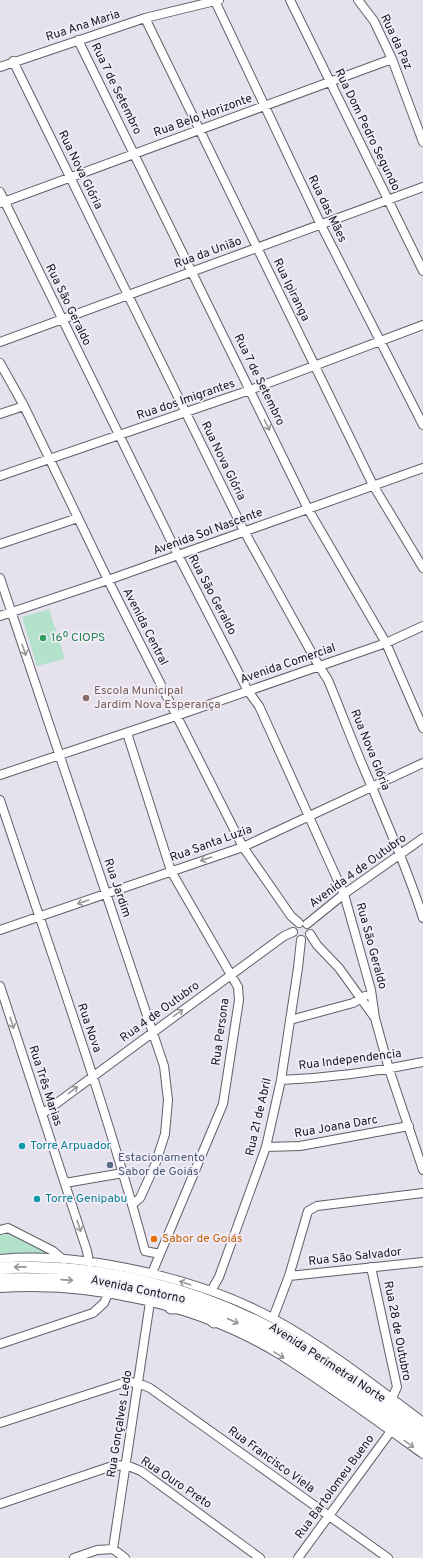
<svg xmlns="http://www.w3.org/2000/svg" width="423" height="1558" viewBox="0 0 423 1558" font-family="Overpass,sans-serif">
<style>
.green{fill:#b3e1cb}
.lines{fill:none;stroke-linecap:round;stroke-linejoin:round}
.minor-casing{stroke:#625f6a;stroke-width:10}
.highway-casing{stroke:#625f6a;stroke-width:13}
.minor{stroke:#fff;stroke-width:8}
.highway{stroke:#fff;stroke-width:11}
.oneway{stroke:#979698}
.leisure-dot{fill:#2e9e5b;stroke:#f2eefa;stroke-width:1.5}
.education-dot{fill:#8d6e63;stroke:#f2eefa;stroke-width:1.5}
.culture-dot{fill:#0f9aa8;stroke:#f2eefa;stroke-width:1.5}
.service-dot{fill:#5c6f8a;stroke:#f2eefa;stroke-width:1.5}
.food-dot{fill:#e8710a;stroke:#f2eefa;stroke-width:1.5}
.labels{text-anchor:middle;dominant-baseline:central;stroke-width:3.5;stroke-linejoin:round;paint-order:stroke}
.street-label{font-size:12px;fill:#18161b;stroke:#f2eefa}
.leisure-label{font-size:12px;fill:#27864d;stroke:#f2eefa;text-anchor:start}
.education-label{font-size:12px;fill:#785e54;stroke:#f2eefa;text-anchor:start}
.culture-label{font-size:12px;fill:#0d838f;stroke:#f2eefa;text-anchor:start}
.service-label{font-size:12px;fill:#4e5e75;stroke:#f2eefa;text-anchor:start}
.food-label{font-size:12px;fill:#c56008;stroke:#f2eefa;text-anchor:start}
</style>
<rect width="100%" height="100%" fill="#e5e1ed"/>
<path class="green" d="M 49,609 L 65,659 L 37,666 L 22,617 Z
M 8,1228 L 64,1260 L 0,1259 L 0,1230 Z"/>
<g class="lines">
<g class="minor-casing">
<path id="minor" d="M 290,0 L 423,271
M 358,0 L 374,21 L 392,59 L 423,142
M 215,1 L 321,225 L 423,425
M 145,18 L 373,485 L 423,568
M 78,40 L 308,509 L 386,643 L 423,728
M 13,61 L 244,531 L 319,666 L 328,680 C 343,716 356,752 372,787 C 390,831 409,873 423,918
M 0,67 L 145,18 L 219,0
M 0,192 L 178,555 L 248,691 L 259,706 L 344,894 L 371,990 L 375,1018
M 1,203 L 392,59
M 0,342 L 423,187
M 0,363 L 24,406 L 108,580 L 243,847 L 291,916 L 299,923
M 0,414 L 24,406
M 0,476 L 250,390 L 423,325
M 0,544 L 78,518
M 0,578 L 164,1066 L 168,1100 L 165,1134 L 155,1165 L 140,1198 L 133,1204
M 0,616 L 108,580 L 423,468
M 127,733 L 171,871 L 238,987 L 239,1000 L 223,1104 L 152,1273
M 0,775 L 176,716 L 386,643 L 423,626
M 0,800 C 50,950 104,1099 145,1251 L 160,1254
M 307,924 L 344,894 L 423,838
M 0,930 L 243,847 L 423,763
M 310,934 L 317,945 L 339,968 L 375,1018 L 389,1069 L 423,1170
M 0,986 L 87,1251 L 89,1262
M 290,1020 L 353,1003 L 365,996
M 281,1080 C 328,1078 376,1072 423,1062
M 42,1114 L 284,936 L 293,932
M 266,1147 L 300,1146 L 409,1126
M 65,1183 L 123,1173
M 0,1230 L 8,1228 L 53,1251 L 64,1260
M 0,1259 C 82,1251 202,1279 274,1319 C 327,1348 375,1386 423,1422
M 371,1267 L 397,1387 L 392,1398
M 289,1276 L 423,1262
M 0,1288 C 94,1282 198,1305 279,1354 C 328,1385 376,1420 423,1454
M 211,1291 L 219,1277 L 266,1147 L 281,1080 L 298,968 L 301,940
M 273,1318 L 289,1276 L 308,1211 L 317,1206 L 423,1193
M 0,1344 L 93,1313 L 104,1303 L 108,1294
M 0,1423 L 126,1382 L 138,1383 L 150,1388 L 388,1558
M 0,1504 L 112,1466 L 126,1465 L 141,1471 L 260,1558
M 113,1549 L 150,1302
M 74,1558 L 97,1550 L 113,1549 L 125,1558
M 298,1558 L 391,1431"/>
</g>
<g class="highway-casing">
<path id="highway" d="M 0,1268 C 98,1263 195,1287 281,1334 C 331,1362 377,1399 423,1432
M 0,1279 C 40,1278 81,1279 121,1286 C 238,1306 331,1375 423,1445
M 171,1308 L 199,1307 L 214,1322"/>
</g>
<use href="#minor" class="minor"/>
<use href="#highway" class="highway"/>
</g>
<defs><path id="oneway-shaft" d="M-6 0H5M1.5-3L5.5 0L1.5 3" fill="none" stroke-width="1.6" stroke-linecap="round" stroke-linejoin="round"/></defs>
<g class="oneway">
<use href="#oneway-shaft" transform="translate(267 425) rotate(64)"/>
<use href="#oneway-shaft" transform="translate(24 650) rotate(71)"/>
<use href="#oneway-shaft" transform="translate(206 859) rotate(161)"/>
<use href="#oneway-shaft" transform="translate(83 902) rotate(161)"/>
<use href="#oneway-shaft" transform="translate(178 1013) rotate(-36)"/>
<use href="#oneway-shaft" transform="translate(12 1023) rotate(72)"/>
<use href="#oneway-shaft" transform="translate(73 1090) rotate(-37)"/>
<use href="#oneway-shaft" transform="translate(79 1226) rotate(72)"/>
<use href="#oneway-shaft" transform="translate(20 1267) rotate(179)"/>
<use href="#oneway-shaft" transform="translate(67 1280) rotate(4)"/>
<use href="#oneway-shaft" transform="translate(185 1283) rotate(-163)"/>
<use href="#oneway-shaft" transform="translate(233 1321) rotate(24)"/>
<use href="#oneway-shaft" transform="translate(279 1355) rotate(31)"/>
<use href="#oneway-shaft" transform="translate(409 1444) rotate(36)"/>
</g>
<circle class="leisure-dot" cx="43" cy="638" r="4"/>
<circle class="education-dot" cx="86" cy="698" r="4"/>
<g class="culture-dot">
<circle cx="22" cy="1146" r="4"/>
<circle cx="37" cy="1199" r="4"/>
</g>
<circle class="service-dot" cx="110" cy="1165" r="4"/>
<circle class="food-dot" cx="154" cy="1239" r="4"/>
<g class="labels">
<g class="street-label">
<text transform="translate(83 26) rotate(-18)">Rua Ana Maria</text>
<text transform="translate(396 42) rotate(65)">Rua da Paz</text>
<text transform="translate(116 89) rotate(64)">Rua 7 de Setembro</text>
<text transform="translate(203 116) rotate(-20)">Rua Belo Horizonte</text>
<text transform="translate(367 130) rotate(64)">Rua Dom Pedro Segundo</text>
<text transform="translate(80 170) rotate(64)">Rua Nova Glória</text>
<text transform="translate(327 209) rotate(64)">Rua das Mães</text>
<text transform="translate(208 253) rotate(-20)">Rua da União</text>
<text transform="translate(291 290) rotate(64)">Rua Ipiranga</text>
<text transform="translate(68 305) rotate(64)">Rua São Geraldo</text>
<text transform="translate(259 380) rotate(64)">Rua 7 de Setembro</text>
<text transform="translate(186 400) rotate(-19)">Rua dos Imigrantes</text>
<text transform="translate(223 461) rotate(64)">Rua Nova Glória</text>
<text transform="translate(208 532) rotate(-20)">Avenida Sol Nascente</text>
<text transform="translate(212 595) rotate(62)">Rua São Geraldo</text>
<text transform="translate(145 627) rotate(63)">Avenida Central</text>
<text transform="translate(288 664) rotate(-19)">Avenida Comercial</text>
<text transform="translate(370 750) rotate(68)">Rua Nova Glória</text>
<text transform="translate(211 844) rotate(-20)">Rua Santa Luzia</text>
<text transform="translate(358 871) rotate(-36)">Avenida 4 de Outubro</text>
<text transform="translate(117 888) rotate(71)">Rua Jardim</text>
<text transform="translate(371 946) rotate(75)">Rua São Geraldo</text>
<text transform="translate(160 1012) rotate(-36)">Rua 4 de Outubro</text>
<text transform="translate(89 1028) rotate(71)">Rua Nova</text>
<text transform="translate(221 1032) rotate(-82)">Rua Persona</text>
<text transform="translate(350 1060) rotate(-7)">Rua Independencia</text>
<text transform="translate(45 1086) rotate(72)">Rua Três Marias</text>
<text transform="translate(259 1117) rotate(-77)">Rua 21 de Abril</text>
<text transform="translate(336 1127) rotate(-10)">Rua Joana Darc</text>
<text transform="translate(355 1257) rotate(-6)">Rua São Salvador</text>
<text transform="translate(138 1290) rotate(12)">Avenida Contorno</text>
<text transform="translate(397 1331) rotate(79)">Rua 28 de Outubro</text>
<text transform="translate(327 1363) rotate(33)">Avenida Perimetral Norte</text>
<text transform="translate(120 1424) rotate(-81)">Rua Gonçalves Ledo</text>
<text transform="translate(271 1460) rotate(36)">Rua Francisco Viela</text>
<text transform="translate(176 1483) rotate(34)">Rua Ouro Preto</text>
<text transform="translate(335 1487) rotate(-54)">Rua Bartolomeu Bueno</text>
</g>
<g class="leisure-label">
<text x="51" y="638">16º CIOPS</text>
</g>
<g class="education-label">
<text x="94" y="691">Escola Municipal<tspan x="94" dy="14">Jardim Nova Esperança</tspan></text>
</g>
<g class="culture-label">
<text x="30" y="1146">Torre Arpuador</text>
<text x="45" y="1199">Torre Genipabu</text>
</g>
<g class="service-label">
<text x="118" y="1158">Estacionamento<tspan x="118" dy="14">Sabor de Goiás</tspan></text>
</g>
<g class="food-label">
<text x="162" y="1239">Sabor de Goiás</text>
</g>
</g>
</svg>
